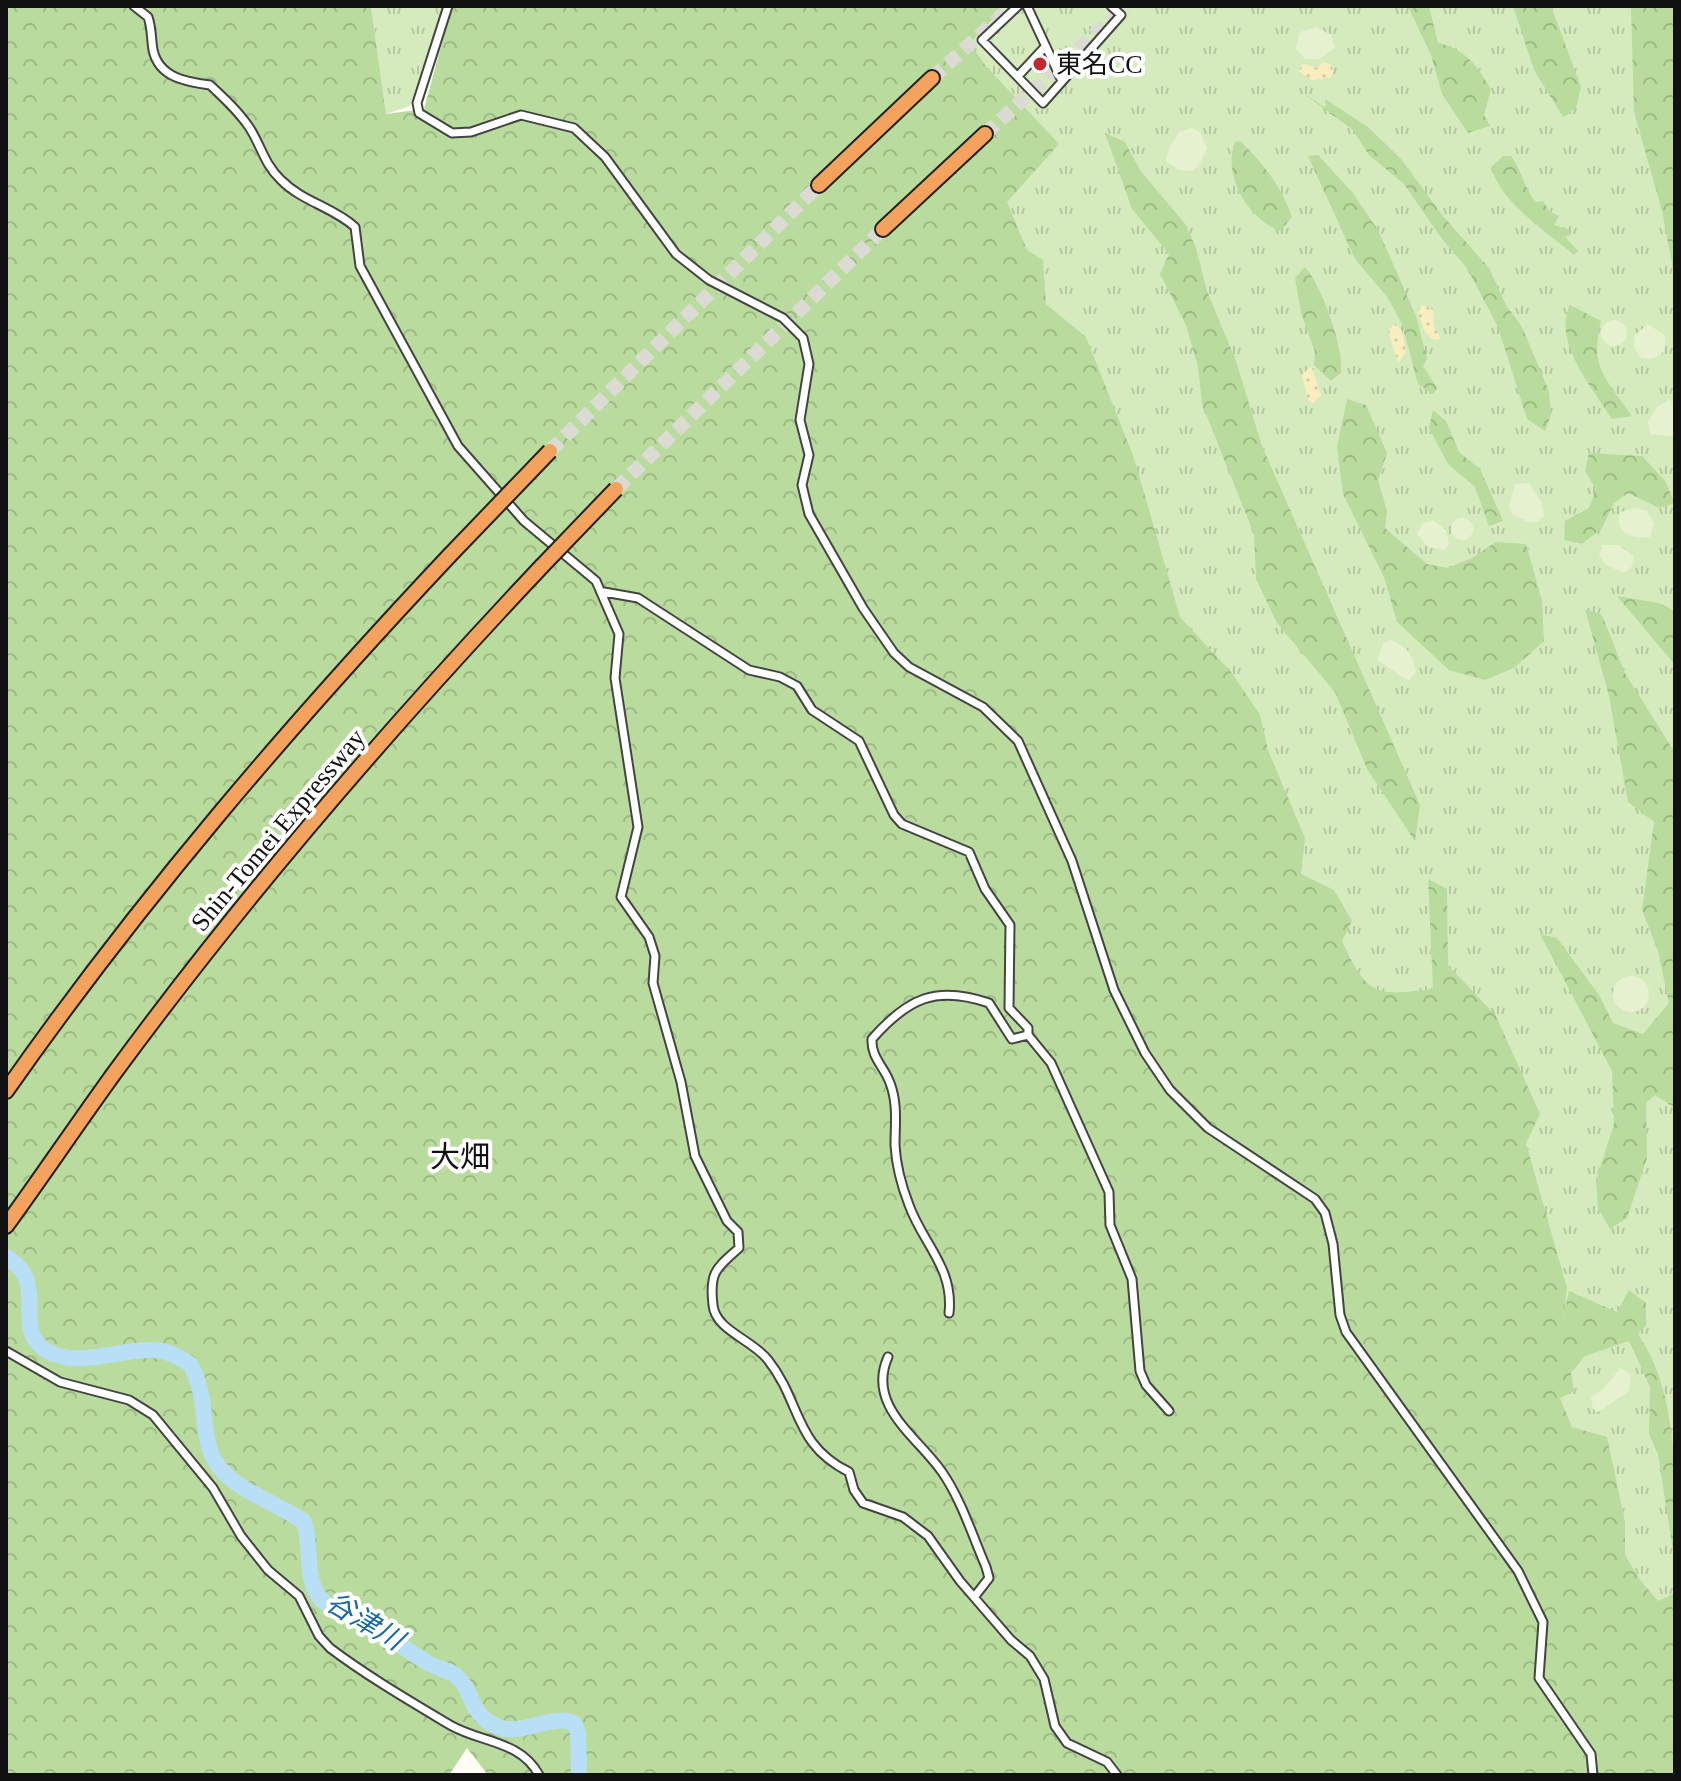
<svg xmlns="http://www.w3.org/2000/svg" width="1681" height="1781" viewBox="0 0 1681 1781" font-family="'Times New Roman','Noto Sans JP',serif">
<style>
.grass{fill:url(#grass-tufts)}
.forest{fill:url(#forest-crowns)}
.sand{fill:url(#sand-dots)}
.pitch{fill:#e6f2cf}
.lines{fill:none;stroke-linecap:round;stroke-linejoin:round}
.river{stroke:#b9dff6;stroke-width:16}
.motorway-tunnel{stroke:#dbdad3;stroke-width:14;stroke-dasharray:14 7;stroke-linecap:butt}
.minor-casing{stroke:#444;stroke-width:11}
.motorway-casing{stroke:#222;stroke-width:18}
.minor{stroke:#fff;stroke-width:7}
.motorway{stroke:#f4a35e;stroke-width:14}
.motorway-bridge-casing{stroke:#222;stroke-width:18;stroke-linecap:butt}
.motorway-bridge{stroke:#f4a35e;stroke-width:14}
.poi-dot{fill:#c2282e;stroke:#fff;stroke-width:3}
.labels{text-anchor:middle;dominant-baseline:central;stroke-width:8;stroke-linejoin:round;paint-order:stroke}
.poi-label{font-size:26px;fill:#111;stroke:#fff;text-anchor:start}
.street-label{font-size:26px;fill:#111;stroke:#fff}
.water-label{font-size:28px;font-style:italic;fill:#1867a5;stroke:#fff}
.quarter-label{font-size:30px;fill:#111;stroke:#fff}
</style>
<defs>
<pattern id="grass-tufts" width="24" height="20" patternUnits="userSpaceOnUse" patternTransform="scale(2)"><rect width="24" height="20" fill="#d5ebbd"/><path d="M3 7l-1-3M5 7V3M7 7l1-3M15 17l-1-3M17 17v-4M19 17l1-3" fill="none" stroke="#b6c8a1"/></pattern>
<pattern id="forest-crowns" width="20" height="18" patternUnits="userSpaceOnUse" patternTransform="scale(2)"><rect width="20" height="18" fill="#b9db9d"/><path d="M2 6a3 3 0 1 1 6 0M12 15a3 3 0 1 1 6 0" fill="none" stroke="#9ebb86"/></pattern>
<pattern id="sand-dots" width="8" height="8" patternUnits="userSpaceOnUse" patternTransform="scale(2)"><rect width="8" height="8" fill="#faeec1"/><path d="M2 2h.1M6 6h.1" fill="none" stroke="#d5cba5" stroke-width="1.8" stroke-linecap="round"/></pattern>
</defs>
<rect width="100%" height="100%" fill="#fffdf5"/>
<path class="grass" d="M 371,6 L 443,6 L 410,106 L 386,114 Z
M 900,6 L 1675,6 L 1675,1657 L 1613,1579 Z"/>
<path class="forest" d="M 6,6 L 371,6 L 386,114 L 424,109 L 452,6 L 1000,6 L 999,12 L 970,43 L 985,65 L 1059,144 L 1007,202 L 1027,250 L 1043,260 L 1046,304 L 1086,337 L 1134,458 L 1180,617 L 1231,672 L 1260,715 L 1268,750 L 1305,838 L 1301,874 L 1334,890 L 1352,921 L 1342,941 C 1367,996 1375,996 1433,989 L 1428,879 L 1447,889 L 1448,965 L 1496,1016 L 1540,1114 L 1526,1143 L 1567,1288 L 1563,1317 L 1569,1291 L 1617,1312 L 1629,1290 L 1646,1303 L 1646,1325 L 1638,1334 C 1681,1397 1675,1488 1675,1564 L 1658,1454 L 1649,1434 L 1650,1387 L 1629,1341 L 1585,1356 L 1571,1373 L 1574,1391 L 1560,1398 L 1572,1427 L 1607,1437 L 1625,1522 L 1625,1555 L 1640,1580 L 1658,1601 L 1675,1593 L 1675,1775 L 488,1775 L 467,1748 L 449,1775 L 6,1775 Z
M 1408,6 L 1429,6 L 1438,43 C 1466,49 1477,66 1491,89 L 1484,115 L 1490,126 L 1468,133 L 1442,94 L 1431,55 Z
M 1513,6 L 1551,6 L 1581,87 L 1576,108 L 1563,117 L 1534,70 Z
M 1631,6 L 1675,6 L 1675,280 L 1662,211 L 1634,112 Z
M 1304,94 L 1326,108 L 1325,99 L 1368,127 L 1401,159 L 1443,216 L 1489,268 L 1506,305 L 1522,327 L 1549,391 L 1551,415 L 1545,431 L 1527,419 L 1498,327 L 1467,268 L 1442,239 L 1404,184 L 1369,155 L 1353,130 Z
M 1105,133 L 1125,142 L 1140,170 L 1186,225 L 1196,248 L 1207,291 L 1236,361 L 1262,446 L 1420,805 L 1415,841 L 1367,769 L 1335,692 L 1277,623 L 1256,579 L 1254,534 L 1202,404 L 1198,367 L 1186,325 L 1160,274 L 1169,254 L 1132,209 Z
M 1240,141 C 1264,164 1281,186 1292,217 L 1280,231 C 1248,219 1222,175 1235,142 Z
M 1318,155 L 1352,192 L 1378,230 L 1416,316 L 1427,359 L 1423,366 L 1437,388 L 1433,394 L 1418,384 L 1402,324 L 1388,298 L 1355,259 L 1308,156 Z
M 1503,156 L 1511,156 C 1522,171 1524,189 1536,202 L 1543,201 L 1549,211 L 1559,216 L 1554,225 L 1569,229 L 1570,235 L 1565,237 L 1578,251 L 1574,255 C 1546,231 1502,204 1491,167 Z
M 1305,267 C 1322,286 1344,349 1341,373 L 1331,381 L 1314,365 L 1315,352 L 1301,313 L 1295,278 Z
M 1570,305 L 1601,321 C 1589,368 1606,378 1632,416 L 1612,419 C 1593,388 1552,342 1570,305 Z
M 1347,399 L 1366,405 L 1387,453 L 1378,480 L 1387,511 L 1385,528 L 1427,564 L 1447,568 L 1472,558 L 1496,542 L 1526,544 L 1542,601 L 1544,641 L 1514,668 L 1485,680 L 1449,670 L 1397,622 L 1384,577 L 1343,494 L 1337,447 Z
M 1433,410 L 1446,421 L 1459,452 L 1480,469 L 1503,521 L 1489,526 L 1475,487 L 1448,464 L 1429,428 Z
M 1589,453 L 1642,456 L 1665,481 L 1675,503 L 1659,508 L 1628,493 L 1614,503 L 1602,528 L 1582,544 L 1564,540 L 1565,521 L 1589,508 L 1596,489 L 1585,471 Z
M 1617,596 L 1659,603 L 1675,611 L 1675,665 Z
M 1585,609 L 1602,615 L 1625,673 L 1675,753 L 1675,1108 L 1655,1095 L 1646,1103 L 1647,1158 L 1627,1218 L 1610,1229 L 1598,1208 L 1596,1180 L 1614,1124 L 1612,1071 L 1540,934 L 1557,938 L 1599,995 L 1613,1023 L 1643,1034 L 1669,1003 L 1658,951 L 1642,910 L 1654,822 L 1628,802 L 1609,696 Z"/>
<path class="sand" d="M 1323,62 L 1330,64 L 1334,71 L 1330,78 L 1312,80 L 1298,71 L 1303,64 L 1317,68 Z
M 1422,304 L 1433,310 L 1434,326 L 1441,339 L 1434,340 L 1425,332 L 1418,313 Z
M 1395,323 L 1402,331 L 1406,352 L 1398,363 L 1388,331 Z
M 1311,366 L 1321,395 L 1313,403 L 1308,400 L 1302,375 Z"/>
<path class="pitch" d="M 1317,27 L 1331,35 L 1335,48 L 1320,59 L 1305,59 L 1296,49 L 1300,32 Z
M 1192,128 L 1200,132 L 1207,148 C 1198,172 1189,179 1166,161 L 1169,148 L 1179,132 Z
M1601 333a13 13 0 1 1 26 0a13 13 0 1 1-26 0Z
M 1648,324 L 1664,335 C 1669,353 1658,361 1641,358 L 1634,346 L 1635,335 Z
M 1669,400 L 1675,402 L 1675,437 L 1650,434 L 1648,421 L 1658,406 Z
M 1529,483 L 1542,504 L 1544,516 L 1537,522 L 1528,522 L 1511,513 L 1509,506 L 1515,484 Z
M 1636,508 L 1647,511 L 1654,524 L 1650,537 C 1633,540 1612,532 1621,512 Z
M1451 529a11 11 0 1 1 22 0a11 11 0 1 1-22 0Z
M 1433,520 L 1446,530 L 1449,545 L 1444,550 L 1428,547 L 1417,534 L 1423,523 Z
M 1603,545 L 1618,545 L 1634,556 L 1631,568 L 1624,573 L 1606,565 L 1599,555 Z
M 1391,640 C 1407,647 1412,653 1416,671 L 1409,681 L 1377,660 L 1384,642 Z
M1613 994a18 18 0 1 1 36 0a18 18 0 1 1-36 0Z
M 1621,1368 L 1631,1375 L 1629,1391 L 1598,1412 L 1593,1409 L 1591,1397 L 1602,1390 Z"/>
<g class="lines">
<path class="river" d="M 6,1257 C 52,1283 9,1328 47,1351 C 80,1370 127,1345 162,1351 C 173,1353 181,1359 190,1364 C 209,1399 200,1423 211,1453 C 225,1489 276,1501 304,1522 C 312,1545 304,1581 321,1599 C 331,1610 348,1611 360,1618 C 385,1632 407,1652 432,1665 C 440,1669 448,1670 455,1675 C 474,1690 468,1713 496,1726 C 521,1738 551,1713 574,1723 L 578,1733 L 579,1775"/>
<path class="motorway-tunnel" d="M 932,78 L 1012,6
M 985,134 L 1126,6
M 550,451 L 819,185
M 616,489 L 883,229"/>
<g class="minor-casing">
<path id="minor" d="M 134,6 L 148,17 C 152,29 151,38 153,50 C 159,78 187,82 210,85 C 224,98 238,111 249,127 C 261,145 264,164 281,180 C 303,202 333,207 355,227 L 360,266 L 458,446 L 524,521 L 596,581 L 619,634 L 615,678 L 638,827 L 621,897 L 649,937 L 655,956 L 653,983 L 681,1082 L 695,1156 L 727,1221 L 738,1232 L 739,1248 C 717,1268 709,1271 713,1305 C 715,1330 753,1340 768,1360 C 802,1403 793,1444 849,1472 L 854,1490 L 863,1503 L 903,1517 L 928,1536 L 960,1581 L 1011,1640 L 1030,1656 L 1044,1679 L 1055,1726 L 1067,1743 L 1107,1762 L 1117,1775
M 448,6 L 417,103 L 419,113 L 452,133 L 471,132 L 521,115 L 574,128 L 605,157 L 676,254 L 709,280 L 783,318 L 803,338 L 809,364 L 800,420 L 809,455 L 802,485 L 809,514 L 863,608 L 894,653 L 909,667 L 983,707 L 1018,741 L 1072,861 L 1114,990 L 1145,1053 L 1170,1090 L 1208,1128 L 1315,1199 L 1325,1213 L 1333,1244 L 1340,1315 L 1346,1332 L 1518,1571 L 1543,1622 L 1539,1678 L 1591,1754 L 1593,1775
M 1018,6 L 982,40 L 1043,103 L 1121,15 L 1111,6
M 1027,6 L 1062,81
M 1018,76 L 1044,48
M 604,592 L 638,598 L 749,670 L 780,677 L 797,686 L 812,710 L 859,741 L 894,815 L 902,824 L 969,852 L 985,889 L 1010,925 L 1009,1008 L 1028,1028 L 1028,1035 L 1051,1063 L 1109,1192 L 1110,1225 L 1132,1279 L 1140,1371 L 1146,1385 L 1169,1411
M 949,1313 C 954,1268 923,1244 909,1205 C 902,1187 896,1164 895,1145 C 895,1124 898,1104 890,1083 C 884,1066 871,1058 872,1039 C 908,998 936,985 989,1003 L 1012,1039 L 1028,1035
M 6,1351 L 60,1382 L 129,1400 L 153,1415 L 213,1488 L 241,1536 L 268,1570 L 299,1596 L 319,1636 L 330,1648 C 367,1676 410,1701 450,1725 C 481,1743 520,1740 539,1775
M 888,1357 C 866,1406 918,1437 942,1472 C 961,1499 973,1537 986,1567 L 989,1578 L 975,1596"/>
</g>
<g class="motorway-casing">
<path id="motorway" d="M 819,185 L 932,78
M 883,229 L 985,134
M 6,1091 C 140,900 290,725 450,555
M 6,1226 C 43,1175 78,1123 115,1072 C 245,895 391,726 542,566"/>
</g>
<use href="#minor" class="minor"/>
<use href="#motorway" class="motorway"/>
<g class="motorway-bridge-casing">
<path id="motorway-bridge" d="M 450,555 L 550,451
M 542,566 L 616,489"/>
</g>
<use href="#motorway-bridge" class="motorway-bridge"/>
</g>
<circle class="poi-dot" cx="1040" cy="64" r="8"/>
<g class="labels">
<g class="poi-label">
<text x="1056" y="64">東名CC</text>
</g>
<g class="street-label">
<text transform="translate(278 830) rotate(-50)">Shin-Tomei Expressway</text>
</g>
<g class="water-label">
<text transform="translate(365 1621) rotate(31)">谷津川</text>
</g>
<g class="quarter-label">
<text x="460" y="1156">大畑</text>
</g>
</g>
<rect width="1681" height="1781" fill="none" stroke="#111111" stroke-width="16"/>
</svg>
